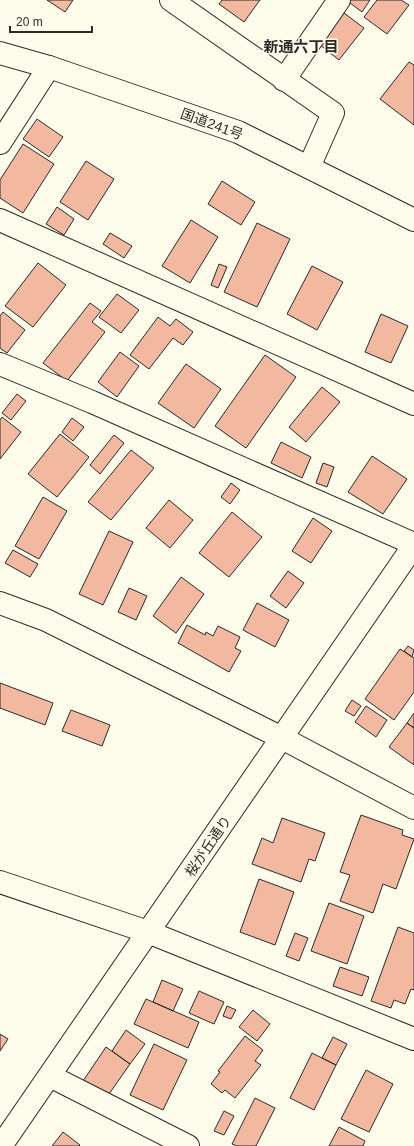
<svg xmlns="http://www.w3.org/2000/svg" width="414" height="1146" viewBox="0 0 414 1146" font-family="Helvetica,'Noto Sans JP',sans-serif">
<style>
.building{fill:#f2b8a0;stroke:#2b2b2b}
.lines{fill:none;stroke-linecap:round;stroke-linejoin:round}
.minor-casing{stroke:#2b2b2b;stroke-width:24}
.highway-casing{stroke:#2b2b2b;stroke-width:24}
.minor{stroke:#fdfbea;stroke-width:22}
.highway{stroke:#fdfbea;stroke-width:22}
.labels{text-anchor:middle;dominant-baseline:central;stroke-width:3;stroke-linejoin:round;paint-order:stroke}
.street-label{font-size:14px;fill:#2b2b2b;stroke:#fdfbea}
.neighbourhood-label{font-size:15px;font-weight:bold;fill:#2b2b2b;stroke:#fdfbea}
</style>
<rect width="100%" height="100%" fill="#fdfbea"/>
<path class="building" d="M 47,0 L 73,0 L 65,12 Z
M 222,0 L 260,0 L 244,22 L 219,4 Z
M 346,0 L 370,0 L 362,12 Z
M 377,0 L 401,0 L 409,5 L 387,34 L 364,17 Z
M 344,13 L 364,28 L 339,60 L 320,45 Z
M 409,62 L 414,65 L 414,125 L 380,99 Z
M 37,119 L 63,137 L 49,157 L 23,139 Z
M 23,144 L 54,164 L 23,213 L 0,198 L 0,180 Z
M 86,161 L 114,179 L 88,220 L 60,202 Z
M 222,181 L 255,202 L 241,225 L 208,204 Z
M 57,207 L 74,219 L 64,235 L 46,224 Z
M 191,220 L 218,237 L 190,283 L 162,266 Z
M 257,223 L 290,239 L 257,307 L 224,292 Z
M 110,233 L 132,246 L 124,258 L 103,244 Z
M 38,263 L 66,285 L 33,327 L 5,306 Z
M 219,264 L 227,267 L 218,288 L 211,285 Z
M 312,266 L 343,282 L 317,330 L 287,314 Z
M 117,294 L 139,310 L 121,333 L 99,317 Z
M 90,303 L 101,311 L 92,322 L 105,332 L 67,381 L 43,363 Z
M 3,312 L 25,330 L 7,353 L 0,348 L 0,316 Z
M 381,314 L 408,326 L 391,363 L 365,352 Z
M 158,317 L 170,326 L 176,319 L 193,332 L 183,345 L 173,338 L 149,369 L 130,355 Z
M 120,352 L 139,366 L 117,397 L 98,382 Z
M 265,355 L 296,377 L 246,448 L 215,426 Z
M 186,364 L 221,389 L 194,428 L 158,403 Z
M 322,387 L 340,402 L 306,442 L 289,427 Z
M 17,394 L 26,401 L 11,420 L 2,413 Z
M 2,417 L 21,432 L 0,459 L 0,420 Z
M 72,418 L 84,427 L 73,441 L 62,432 Z
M 60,434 L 89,457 L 57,497 L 28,474 Z
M 114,435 L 124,443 L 100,474 L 90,465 Z
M 281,442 L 311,457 L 302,478 L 271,463 Z
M 131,450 L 154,468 L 111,520 L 88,502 Z
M 372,456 L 407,479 L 383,514 L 348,492 Z
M 323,463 L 334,467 L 327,487 L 316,483 Z
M 231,483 L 240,490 L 230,504 L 221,497 Z
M 43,497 L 67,511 L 39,559 L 15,546 Z
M 169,500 L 193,520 L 170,548 L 146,528 Z
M 232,512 L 262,537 L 229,577 L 199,553 Z
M 313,518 L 332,531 L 311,563 L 292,551 Z
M 109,531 L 133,542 L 103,605 L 79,594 Z
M 13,550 L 38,564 L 30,577 L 5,563 Z
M 288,571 L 304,583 L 286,608 L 270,596 Z
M 181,577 L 204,594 L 176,633 L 153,616 Z
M 129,588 L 147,596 L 136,620 L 118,612 Z
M 257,603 L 289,620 L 275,647 L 243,630 Z
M 187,625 L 205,635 L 206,632 L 213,636 L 218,626 L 240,637 L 235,648 L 241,651 L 229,672 L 178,643 Z
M 408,646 L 414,650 L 412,657 L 404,651 Z
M 400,649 L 414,658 L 414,692 L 394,720 L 365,699 Z
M 0,683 L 53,703 L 45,725 L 0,708 Z
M 352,700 L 361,706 L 354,716 L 345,711 Z
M 366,706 L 387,720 L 376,737 L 355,722 Z
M 71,710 L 110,725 L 102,746 L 62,731 Z
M 414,713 L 414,728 L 407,723 Z
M 407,723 L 414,728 L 414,765 L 389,747 Z
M 361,815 L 403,830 L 402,835 L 414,839 L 396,889 L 383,884 L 373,913 L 340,901 L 350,875 L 340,872 Z
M 282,818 L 325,833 L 315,861 L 309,859 L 301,882 L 252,864 L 262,838 L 273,843 Z
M 259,879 L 294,892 L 275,945 L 240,932 Z
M 329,903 L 364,916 L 347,964 L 311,951 Z
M 398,927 L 414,933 L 414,990 L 411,989 L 405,1004 L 394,1000 L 391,1008 L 371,1001 Z
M 295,933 L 308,938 L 299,961 L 286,956 Z
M 340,967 L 369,977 L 362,996 L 333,986 Z
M 162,980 L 183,989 L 173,1011 L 153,1002 Z
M 199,991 L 224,1002 L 214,1024 L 189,1013 Z
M 146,999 L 199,1022 L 188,1048 L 134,1024 Z
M 227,1006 L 236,1010 L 231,1019 L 223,1016 Z
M 253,1010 L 270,1024 L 257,1041 L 239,1027 Z
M 126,1030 L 145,1044 L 130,1064 L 112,1051 Z
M 0,1034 L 8,1039 L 0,1051 Z
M 245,1036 L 263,1050 L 255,1061 L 261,1065 L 235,1098 L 225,1090 L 222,1093 L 211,1084 L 220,1072 L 218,1071 Z
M 333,1037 L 347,1044 L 336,1065 L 322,1058 Z
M 154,1044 L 187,1060 L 163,1110 L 130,1095 Z
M 106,1047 L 130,1064 L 107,1097 L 83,1081 Z
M 312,1053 L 336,1065 L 314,1110 L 290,1098 Z
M 366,1070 L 393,1084 L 369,1132 L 341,1119 Z
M 255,1098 L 275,1108 L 256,1146 L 237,1146 L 232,1144 Z
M 224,1111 L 234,1116 L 224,1135 L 214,1131 Z
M 339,1127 L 365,1141 L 363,1146 L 329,1146 Z
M 63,1132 L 80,1145 L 79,1146 L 52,1146 Z"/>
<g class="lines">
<g class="minor-casing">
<path id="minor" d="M 171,0 L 333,113 L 309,167
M 284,80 L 339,0
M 0,143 L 49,67
M 0,220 L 414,404
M 0,364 L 92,402 L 414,544
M 0,603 L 46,620 L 282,738 L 414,808
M 0,882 L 148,932 L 414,1039
M 50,1076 L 188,1146
M 1,1146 L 414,545"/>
</g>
<g class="highway-casing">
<path id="highway" d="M 0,53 L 49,67 L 238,132 L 414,220"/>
</g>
<use href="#minor" class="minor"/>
<use href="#highway" class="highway"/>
</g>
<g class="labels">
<g class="street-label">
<text transform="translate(212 124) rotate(20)">国道241号</text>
<text transform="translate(208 846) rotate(-56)">桜が丘通り</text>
</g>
<g class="neighbourhood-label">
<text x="301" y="46">新通六丁目</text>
</g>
</g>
<path d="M10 26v6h82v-6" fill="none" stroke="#2b2b2b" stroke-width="2"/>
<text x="16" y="26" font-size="12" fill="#2b2b2b" stroke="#fdfbea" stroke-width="3" paint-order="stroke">20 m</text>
</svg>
